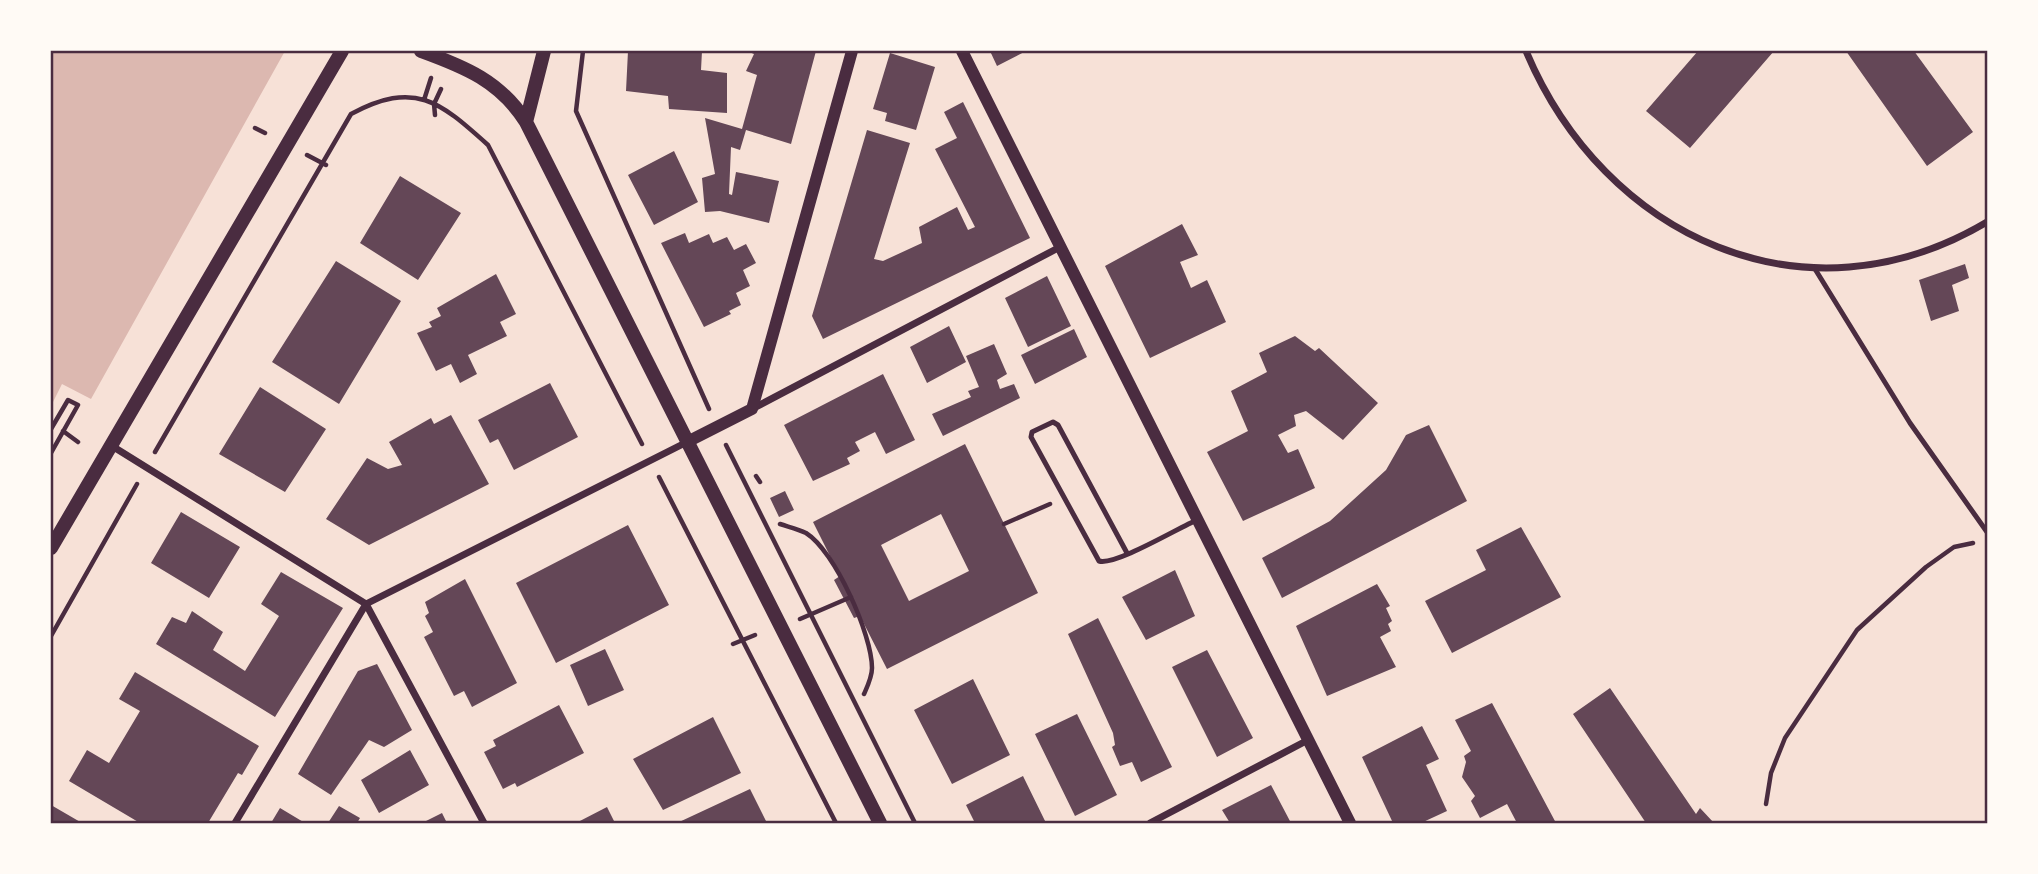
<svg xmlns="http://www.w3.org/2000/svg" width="2038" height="874" viewBox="0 0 2038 874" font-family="'Work Sans',sans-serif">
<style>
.water{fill:#dcb8b0}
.building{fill:#644757;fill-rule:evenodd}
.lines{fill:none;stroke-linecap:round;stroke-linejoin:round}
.path{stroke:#4a2c40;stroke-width:4.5}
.service{stroke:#4a2c40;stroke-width:5}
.minor{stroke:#4a2c40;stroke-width:7}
.tertiary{stroke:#4a2c40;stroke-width:12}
.secondary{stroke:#4a2c40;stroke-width:14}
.neatline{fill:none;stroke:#4a2c40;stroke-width:2.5}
</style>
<rect width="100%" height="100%" fill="#f7e1d7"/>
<path class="water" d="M 51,51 L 285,51 L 91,399 L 62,384 L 51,406 Z"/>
<path class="building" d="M 628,51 L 702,51 L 701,70 L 727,73 L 727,113 L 669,109 L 668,96 L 626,91 Z
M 747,51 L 816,51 L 791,144 L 746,130 L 740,150 L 731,147 L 729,194 L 732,195 L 736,172 L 779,181 L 769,223 L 720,211 L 705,212 L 702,178 L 715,174 L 705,118 L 742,129 L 757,75 L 746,71 L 754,54 Z
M 990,51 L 1026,51 L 997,66 Z
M 1698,51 L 1774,51 L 1690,148 L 1646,111 Z
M 1846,51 L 1914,51 L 1973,132 L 1927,166 Z
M 890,53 L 935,67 L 916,130 L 885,121 L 887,113 L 873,109 Z
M 963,102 L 1030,238 L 823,339 L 812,316 L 867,130 L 910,143 L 874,259 L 883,261 L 922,243 L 919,227 L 957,207 L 968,230 L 975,227 L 935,149 L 957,138 L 944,112 Z
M 674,151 L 698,202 L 654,225 L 628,175 Z
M 400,176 L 461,213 L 418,280 L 360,243 Z
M 1182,224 L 1198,255 L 1180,262 L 1191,288 L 1207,280 L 1226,322 L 1150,358 L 1105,266 Z
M 685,233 L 689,243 L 709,234 L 713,243 L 727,237 L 734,250 L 746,244 L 756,263 L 743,270 L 750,286 L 736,293 L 741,305 L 729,311 L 731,314 L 704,327 L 661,243 Z
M 336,261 L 401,301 L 339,404 L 272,362 Z
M 1965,264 L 1969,278 L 1952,285 L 1959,311 L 1931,321 L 1919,280 Z
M 496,274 L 516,314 L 500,322 L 507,336 L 468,355 L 477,374 L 460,383 L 451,364 L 436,371 L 417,333 L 432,327 L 429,322 L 441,316 L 437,308 Z
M 1047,276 L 1071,326 L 1028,347 L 1005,298 Z
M 949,326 L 966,362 L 927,383 L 910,347 Z
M 1074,329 L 1087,357 L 1035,384 L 1021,355 Z
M 1295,336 L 1315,351 L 1319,348 L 1378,403 L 1343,440 L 1306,411 L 1294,415 L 1296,426 L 1278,435 L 1288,453 L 1298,449 L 1315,488 L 1243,521 L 1207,452 L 1248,431 L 1231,391 L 1267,372 L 1259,353 Z
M 994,344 L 1007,374 L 997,380 L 1000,389 L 1014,384 L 1020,398 L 943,436 L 932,414 L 971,397 L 968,391 L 979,387 L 966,356 Z
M 883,374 L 915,440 L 886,454 L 875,432 L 855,442 L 860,451 L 847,458 L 850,464 L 813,481 L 784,425 Z
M 550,383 L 578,437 L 514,470 L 498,439 L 490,443 L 478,420 Z
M 260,387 L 326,429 L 285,492 L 219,454 Z
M 451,415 L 489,484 L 369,545 L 326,519 L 367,458 L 388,469 L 402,465 L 389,442 L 431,418 L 434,424 Z
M 1429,425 L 1467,501 L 1282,598 L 1262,558 L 1330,521 L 1386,470 L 1406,435 Z
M 965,444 L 1038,593 L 887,669 L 860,616 L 854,618 L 834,580 L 840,576 L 813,522 ZM 941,514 L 969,571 L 909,601 L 881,545 Z
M 785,491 L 794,510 L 779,517 L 770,498 Z
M 181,512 L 240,547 L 209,598 L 151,563 Z
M 628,525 L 669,605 L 556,663 L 516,583 Z
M 1521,527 L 1561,597 L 1452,653 L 1425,601 L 1486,570 L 1476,550 Z
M 1175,570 L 1195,616 L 1146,640 L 1122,597 Z
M 281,572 L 343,608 L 275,717 L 156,644 L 172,617 L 186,623 L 192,611 L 223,632 L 213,650 L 245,671 L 279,616 L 261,604 Z
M 465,579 L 517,683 L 472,707 L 464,691 L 454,696 L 424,637 L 433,632 L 425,616 L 429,613 L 425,602 Z
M 1377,584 L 1390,606 L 1386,608 L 1392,621 L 1388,624 L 1391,631 L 1380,637 L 1396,667 L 1327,696 L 1296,626 Z
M 1098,618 L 1172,767 L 1141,782 L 1132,762 L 1120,766 L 1112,747 L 1115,745 L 1113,733 L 1068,634 Z
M 605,649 L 624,690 L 588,706 L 570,665 Z
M 1207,650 L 1253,738 L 1217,757 L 1172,667 Z
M 377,664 L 412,730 L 384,747 L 369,740 L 331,795 L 298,774 L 358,671 Z
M 135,672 L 259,746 L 242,775 L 238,773 L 208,823 L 140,823 L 69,781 L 87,750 L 109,763 L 140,711 L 119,699 Z
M 973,679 L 1010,755 L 952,784 L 914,710 Z
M 1610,688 L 1696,814 L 1700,808 L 1714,823 L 1646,823 L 1573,714 Z
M 1492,703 L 1556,823 L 1517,823 L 1507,804 L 1480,818 L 1471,801 L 1475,796 L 1462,777 L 1466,762 L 1464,756 L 1471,751 L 1455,720 Z
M 559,705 L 584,753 L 517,787 L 515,783 L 503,789 L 484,752 L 496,746 L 493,740 Z
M 1077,714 L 1117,795 L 1075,816 L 1035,734 Z
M 713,717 L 741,773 L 663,810 L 633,759 Z
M 1422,726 L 1439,759 L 1426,765 L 1447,811 L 1421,823 L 1393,823 L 1362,757 Z
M 410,750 L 429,785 L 379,813 L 361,780 Z
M 1023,776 L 1046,823 L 975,823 L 966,805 Z
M 1271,785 L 1291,823 L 1230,823 L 1222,810 Z
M 750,789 L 767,823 L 677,823 Z
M 51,805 L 82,823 L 51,823 Z
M 339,806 L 360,818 L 357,823 L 328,823 Z
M 607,807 L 615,823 L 576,823 Z
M 280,808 L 305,823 L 271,823 Z
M 442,813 L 447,823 L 422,823 Z"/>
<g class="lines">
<path class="path" d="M 583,51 L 576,111 L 709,409
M 424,100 L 431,78
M 435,115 L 434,104 L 441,89
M 255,128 L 265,133
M 307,155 L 326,165
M 51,429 L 68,400 L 78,405 L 51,453
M 63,431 L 78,442
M 726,445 L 915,823
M 155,452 L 351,114 C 415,80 439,101 488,145 L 642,444
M 756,476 L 760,482
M 659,477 L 836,823
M 780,524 C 789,527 798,529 806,533 C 835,551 872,635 872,668 C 872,677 868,685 864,694
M 1004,524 L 1050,504
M 800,619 L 851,597
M 51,636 L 137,484
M 733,644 L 755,635
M 1766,804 L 1771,773 L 1785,738 L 1857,630 L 1926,567 L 1954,547 L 1973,543"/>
<path class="service" d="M 1815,269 L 1910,423 L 1987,532
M 1127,553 L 1058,425 L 1053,422 L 1032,432 L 1031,437 L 1099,561 C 1115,566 1178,528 1197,520"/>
<path class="minor" d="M 1526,51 C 1604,237 1805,330 1987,222
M 752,409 L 1060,247
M 112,446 L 366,604 L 484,823
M 235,823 L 366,604 L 687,442
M 1150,823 L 1308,740"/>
<path class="tertiary" d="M 962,51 L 1350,823
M 687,442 L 752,409 L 852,51"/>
<path class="secondary" d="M 421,51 C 465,67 500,81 526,122 L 880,823
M 526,122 L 544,51
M 51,548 L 342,51"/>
</g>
<rect width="2038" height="874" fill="none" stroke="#fffaf5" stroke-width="105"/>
<rect x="52" y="52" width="1934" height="770" class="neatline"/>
</svg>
